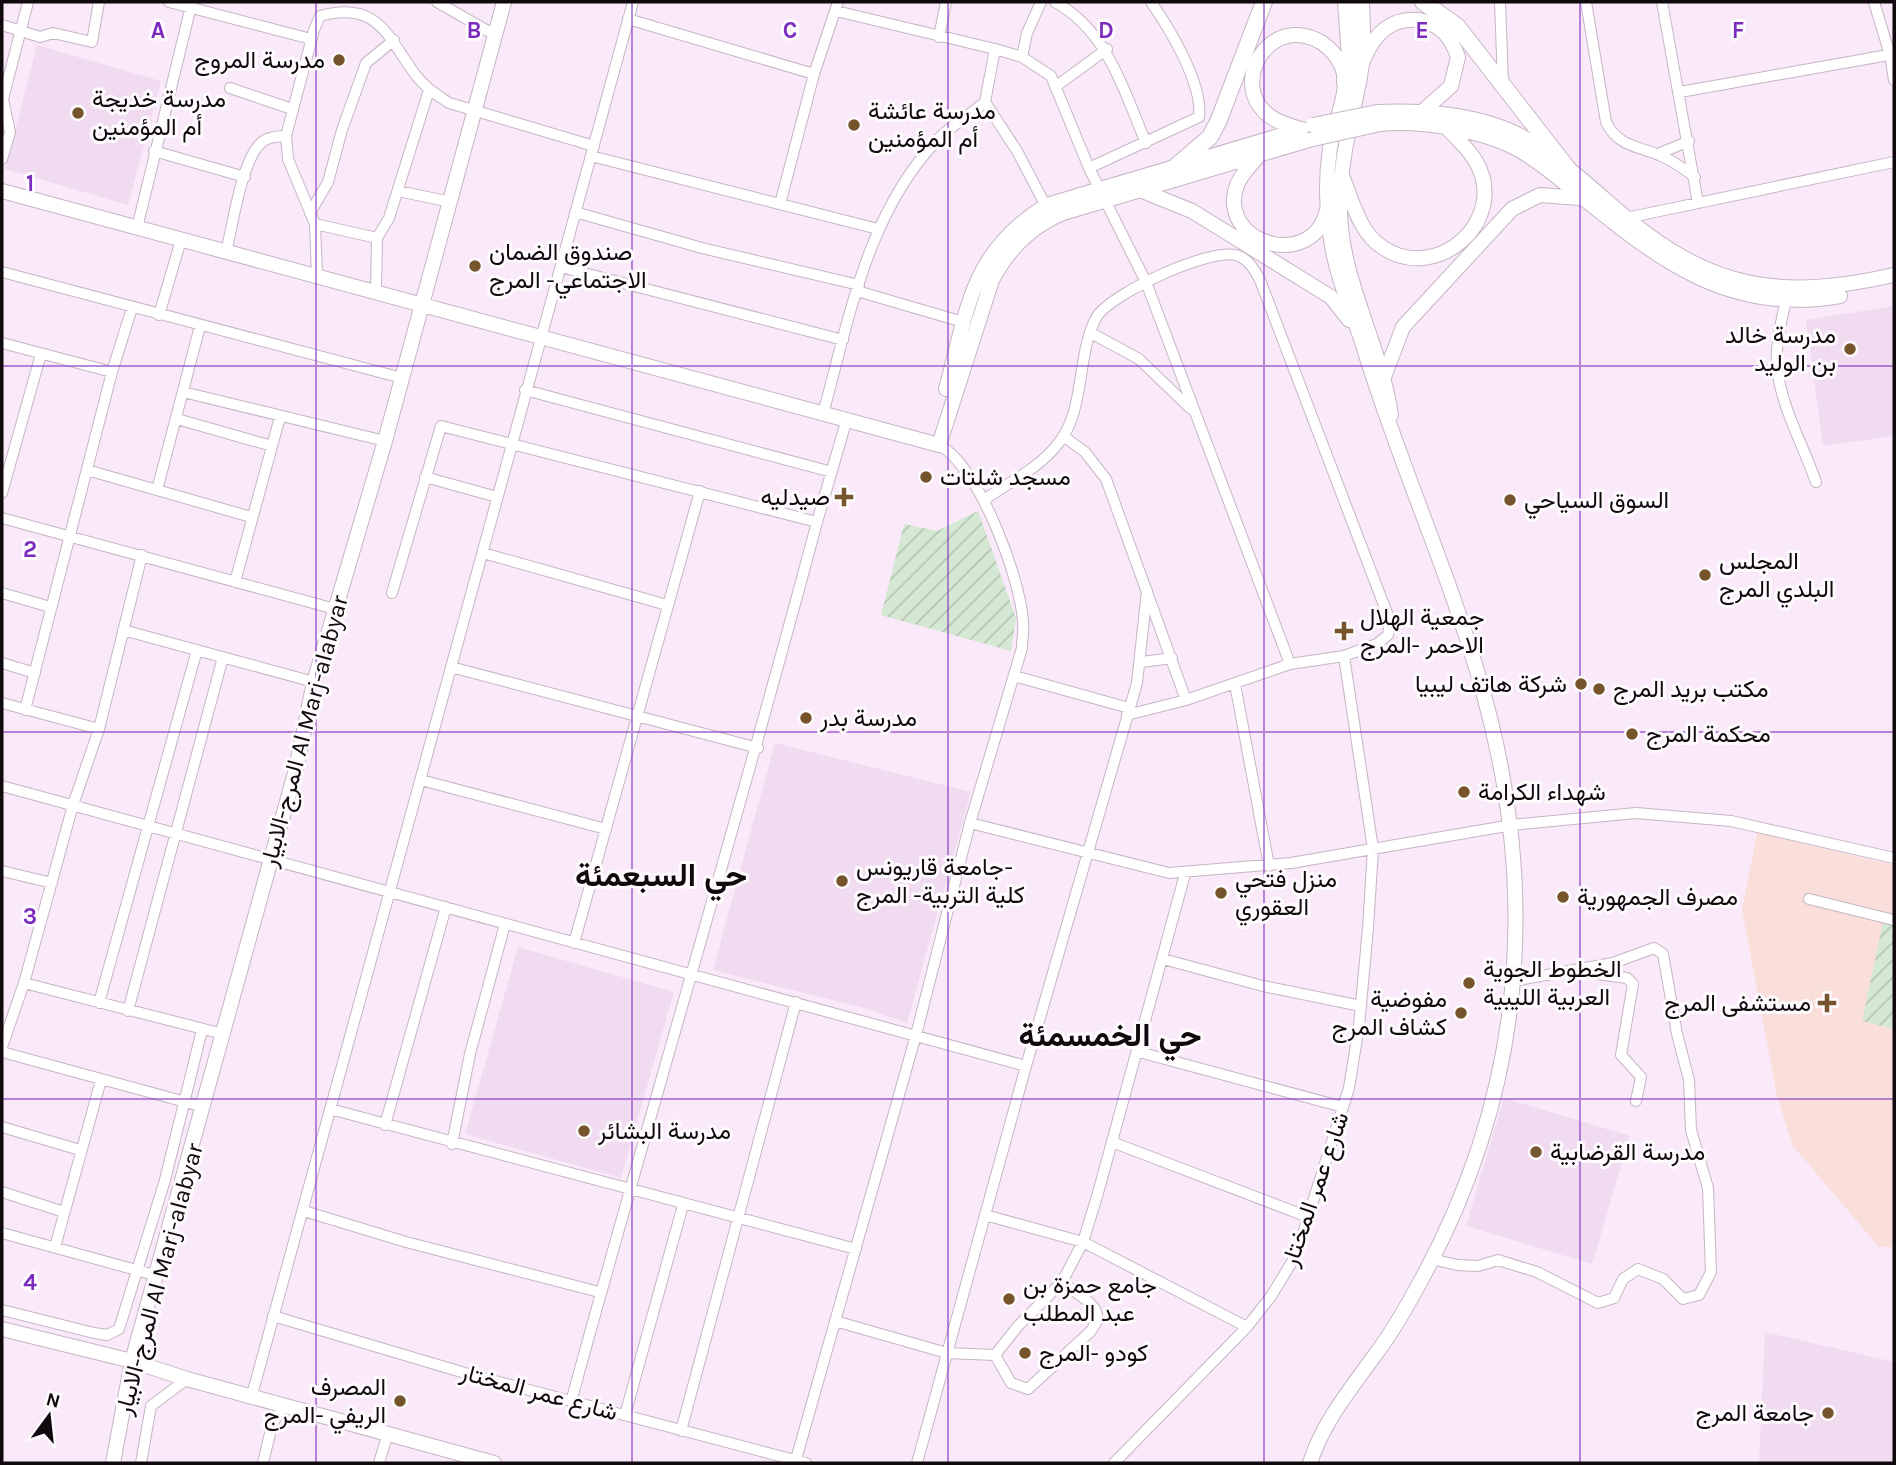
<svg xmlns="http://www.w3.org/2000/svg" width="1896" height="1465" viewBox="0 0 1896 1465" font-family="Karla,Vazirmatn,sans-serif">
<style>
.built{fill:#f1dbf0}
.medical{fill:#f9deda}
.garden{fill:url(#garden-furrows)}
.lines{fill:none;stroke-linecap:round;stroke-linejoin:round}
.minor-casing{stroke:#c6b5c5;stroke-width:12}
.major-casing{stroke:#c6b5c5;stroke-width:16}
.highway-casing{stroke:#c6b5c5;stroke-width:18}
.minor{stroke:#fff;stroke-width:10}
.major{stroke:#fff;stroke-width:14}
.highway{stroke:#fff;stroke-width:16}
.major-bridge-casing{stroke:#c6b5c5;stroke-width:16;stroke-linecap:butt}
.major-bridge{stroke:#fff;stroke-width:14}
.grid{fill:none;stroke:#7b2cbf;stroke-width:2;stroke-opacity:0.55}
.poi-dot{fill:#76542c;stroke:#fefbfe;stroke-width:2.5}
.labels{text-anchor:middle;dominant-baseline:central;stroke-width:6;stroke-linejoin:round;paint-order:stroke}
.poi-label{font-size:24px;fill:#100a0f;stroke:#fefbfe;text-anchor:start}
.street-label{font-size:24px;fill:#100a0f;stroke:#fefbfe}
.district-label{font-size:32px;font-weight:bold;fill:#100a0f;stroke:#fefbfe}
.grid-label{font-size:23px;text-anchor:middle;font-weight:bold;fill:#7b2cbf;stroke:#fefbfe;stroke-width:6;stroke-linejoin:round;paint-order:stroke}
</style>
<defs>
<pattern id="garden-furrows" width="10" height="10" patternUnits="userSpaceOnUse" patternTransform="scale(1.75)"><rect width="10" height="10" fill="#d4e8d3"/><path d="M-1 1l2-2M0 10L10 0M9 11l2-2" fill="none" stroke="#b5c6b4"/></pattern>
</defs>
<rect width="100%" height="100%" fill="#fae9f9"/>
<path class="built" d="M 37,45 L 161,81 L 128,205 L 5,169 Z
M 1894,306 L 1894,436 L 1823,446 L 1806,320 Z
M 775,743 L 971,792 L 907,1023 L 867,1009 L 713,970 Z
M 518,947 L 674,992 L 621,1178 L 465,1134 Z
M 1504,1098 L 1630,1136 L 1592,1264 L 1466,1226 Z
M 1765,1332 L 1894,1362 L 1894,1463 L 1759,1463 Z"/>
<path class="medical" d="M 1757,833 L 1894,865 L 1894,1247 L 1879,1247 L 1793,1146 L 1777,1096 L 1742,910 Z"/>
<path class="garden" d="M 978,511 L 1016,618 L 1011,651 L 881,615 L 904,524 L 937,531 Z
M 1883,922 L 1894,925 L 1894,1029 L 1862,1021 Z"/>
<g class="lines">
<g class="minor-casing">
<path id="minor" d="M 169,2 L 311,39
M 437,2 L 495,35
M 1055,2 C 1108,31 1124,91 1146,143
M 1500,2 L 1503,83
M 1586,2 L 1606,122 C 1618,147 1639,146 1661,156 C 1674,161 1684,169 1695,177
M 1662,2 L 1698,203
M 1874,2 L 1890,55 L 1894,80
M 836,11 L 995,49 L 1022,57 L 1051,76 L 1089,168 L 1146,282 L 1290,664
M 628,19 L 814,74
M 2,25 L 40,37 L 53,33 L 92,42 L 99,2
M 939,37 L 946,2
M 995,49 L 985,102 L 1017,151 L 1049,212
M 1022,57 L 1027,33 L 1041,2
M 1055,87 L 1107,49
M 230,88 L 292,109
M 1680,92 L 1894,54
M 154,151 L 245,177
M 1658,154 L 1689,141
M 591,156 L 878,229
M 2,159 L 10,132 L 3,99 L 28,2
M 1089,168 L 1199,117 C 1203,84 1170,29 1151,2
M 398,191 L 451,202
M 780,204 L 814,74 L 838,2
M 575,212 L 702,248 L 859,285
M 310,213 L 328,182 L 342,130 L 366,63 L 394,40
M 1626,218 L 1894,162
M 315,224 L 377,238 L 389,218 L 429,90
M 137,228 L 192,2
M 226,252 C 233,225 241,163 260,144 C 266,137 277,136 286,136
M 561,267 L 843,340
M 2,272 L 402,378
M 317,275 L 315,224 L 288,159 L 286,136 L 314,30 L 320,16 C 379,0 388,38 415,74 C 424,87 436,94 449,103 L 594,146
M 376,291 L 377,238
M 857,291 L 963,322
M 1786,300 C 1781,322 1775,346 1777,369 C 1782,408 1803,445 1816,482
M 159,315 L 181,240
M 1091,333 L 1139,359 L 1191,409
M 2,343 L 112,372
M 525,390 L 832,472
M 183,392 L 385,441
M 823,414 C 849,319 867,213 938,139 C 952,125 970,115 985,102
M 177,419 L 272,446
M 1063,436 L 1085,452 L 1106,479 L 1186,700
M 87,470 L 251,517
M 425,477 L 497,497
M 157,490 L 200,326
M 2,493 L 41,354
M 984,500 C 1008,483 1039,468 1057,445 C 1086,411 1076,356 1096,318 C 1109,294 1214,245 1239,256 C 1250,261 1255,271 1260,280 L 1390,621 L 1388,635 L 1377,644 L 1344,656 L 1290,664 L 1186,700 L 1127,715
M 2,518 L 335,609
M 817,522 L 846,422
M 483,553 L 667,605
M 235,582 L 280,417
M 2,593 L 50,607
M 392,593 L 441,426 L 817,522 C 739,817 651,1108 571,1402
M 123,630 L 314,682
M 1142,662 L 1172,658
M 2,663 L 35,673
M 451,667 L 758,748
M 1014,676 L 1129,708
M 1235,684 L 1269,866
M 2,703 L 99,729
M 25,710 L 112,372 L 132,308
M 421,780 L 606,829
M 2,786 C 343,879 685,970 1026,1066
M 970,823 L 1169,873 L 1291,863 L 1512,825 L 1636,813 L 1731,821 L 1894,858
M 2,871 L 52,883
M 1809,899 L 1894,920
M 574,943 L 700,491
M 1163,959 L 1263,986 L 1361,1006
M 1583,972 L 1627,978 L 1633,984 L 1621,1055 L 1641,1077 L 1636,1101
M 24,983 L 223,1034
M 99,1003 L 197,650
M 128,1011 L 223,657
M 2,1047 L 24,983 L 73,805 L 99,729 L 142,555
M 2,1052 L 204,1107
M 1139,1052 L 1343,1107
M 330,1109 L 856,1249
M 385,1125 L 446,907
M 2,1127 L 80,1150
M 1112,1142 L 1308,1217
M 452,1144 L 470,1054 L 505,924
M 2,1192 L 64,1212
M 304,1211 L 406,1242 L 599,1292
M 985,1215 L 1083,1242 L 1247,1327
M 2,1233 L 158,1276
M 55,1247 L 101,1080
M 1432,1259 L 1457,1265 L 1478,1266 L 1498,1260 L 1537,1272 L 1598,1303 L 1614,1298 L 1623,1279 L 1638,1269 L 1663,1279 L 1683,1299 L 1699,1295 L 1711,1272 L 1708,1188 L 1691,1130 L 1689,1080 L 1677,1034 L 1663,954 L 1654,948 L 1613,963 L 1513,981
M 2,1310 L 94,1333 L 107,1335 L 119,1329 L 165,1180 L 202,1030
M 273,1316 L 465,1373 L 806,1463
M 835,1321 L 947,1353 L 995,1355 L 1018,1326 L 1062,1282 L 1083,1242 L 1098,1193 L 1185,874
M 995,1355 L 1011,1383 L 1028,1389 L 1091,1331 L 1098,1319 L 1095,1309 L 1089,1302 L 1062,1282
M 252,1395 L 633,2
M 625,1415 L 683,1205
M 681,1431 L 796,1002
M 141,1463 L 151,1406 L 187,1379
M 263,1463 L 272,1425 L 283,1406
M 379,1463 L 388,1433
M 795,1463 L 916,1035 L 970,823 L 1022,648 C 1022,640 1024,630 1023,621 C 1020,577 979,466 939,445
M 917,1463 L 1026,1066 L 1137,683 L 1147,591
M 1114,1463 L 1247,1327 L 1272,1295 L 1296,1255 L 1349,1088 L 1359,1026 L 1368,928 L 1373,849 L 1344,656"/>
</g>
<g class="major-casing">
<path id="major" d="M 1377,112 C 1421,110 1476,114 1517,134 C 1556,154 1590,187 1623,215 C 1713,291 1782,300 1894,275
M 1380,124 C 1420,120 1484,130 1519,150 C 1542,163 1562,181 1583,198 C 1662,262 1731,315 1840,296
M 1300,129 C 1287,124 1272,121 1263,110 C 1238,84 1259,37 1294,35 C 1320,34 1344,56 1345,82 C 1345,103 1333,127 1330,148 C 1326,175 1326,204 1330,232 C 1334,271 1351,308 1363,345 C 1398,461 1449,571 1482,688 C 1541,896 1524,1094 1419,1284 C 1406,1308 1392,1333 1375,1355 C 1350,1390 1323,1422 1310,1463
M 1259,155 C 1252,164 1241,174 1237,185 C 1216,244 1313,272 1327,210
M 1343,178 C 1352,201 1360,233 1382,247 C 1437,285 1511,219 1475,160 C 1468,148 1456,138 1447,128
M 1140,190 L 1192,211 L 1331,297 L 1349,320
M 2,191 L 939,445 L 992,280 C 1008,250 1031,226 1063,213 L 1309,140
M 1384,377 L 1403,327 L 1512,209 L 1540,195 L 1580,198
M 946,389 C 968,309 970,252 1047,205 L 1302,129
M 1391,415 C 1381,344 1338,276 1340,203 C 1340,164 1350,125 1358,87 C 1361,77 1360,65 1365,56 C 1375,34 1392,17 1418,20 C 1440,23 1451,37 1458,57 L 1451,86 L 1422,112
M 2,1329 L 132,1361 L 187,1379 L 494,1463
M 113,1463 L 132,1361 L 296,769 L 314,682 L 385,441 L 504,2"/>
</g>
<g class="highway-casing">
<path id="highway" d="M 1361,2 L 1363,58
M 1423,2 L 1457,26 L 1568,169
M 1345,82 L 1350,57 L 1346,2
M 1175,167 L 1210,137 L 1218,122 L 1264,2"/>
</g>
<use href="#minor" class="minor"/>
<use href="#major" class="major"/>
<use href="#highway" class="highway"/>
<g class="major-bridge-casing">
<path id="major-bridge" d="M 1313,125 L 1377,112
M 1309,140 L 1380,124"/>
</g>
<use href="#major-bridge" class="major-bridge"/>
</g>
<path class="grid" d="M 316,2 L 316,1463M 632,2 L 632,1463M 948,2 L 948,1463M 1264,2 L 1264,1463M 1580,2 L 1580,1463M 2,366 L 1894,366M 2,732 L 1894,732M 2,1099 L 1894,1099"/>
<g class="poi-dot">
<circle cx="339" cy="60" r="7"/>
<circle cx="78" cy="113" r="7"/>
<circle cx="854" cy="125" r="7"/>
<circle cx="475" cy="266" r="7"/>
<circle cx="1850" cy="349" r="7"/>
<circle cx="926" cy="477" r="7"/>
<path d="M840.5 486.5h7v7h7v7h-7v7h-7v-7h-7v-7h7z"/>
<circle cx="1510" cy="500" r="7"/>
<circle cx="1705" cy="575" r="7"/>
<path d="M1340.5 620.5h7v7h7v7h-7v7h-7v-7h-7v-7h7z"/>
<circle cx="1581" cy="684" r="7"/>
<circle cx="1599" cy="689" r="7"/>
<circle cx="806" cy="718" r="7"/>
<circle cx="1632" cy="734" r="7"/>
<circle cx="1464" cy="792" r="7"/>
<circle cx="842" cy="881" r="7"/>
<circle cx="1221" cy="893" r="7"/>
<circle cx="1563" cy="897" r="7"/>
<circle cx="1469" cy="983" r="7"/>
<path d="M1823.5 992.5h7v7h7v7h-7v7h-7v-7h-7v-7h7z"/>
<circle cx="1461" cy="1013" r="7"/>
<circle cx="584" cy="1131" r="7"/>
<circle cx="1536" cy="1152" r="7"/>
<circle cx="1009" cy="1299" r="7"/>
<circle cx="1025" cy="1353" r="7"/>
<circle cx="400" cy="1401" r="7"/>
<circle cx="1828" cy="1413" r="7"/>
</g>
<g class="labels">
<g class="poi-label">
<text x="325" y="60" text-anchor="end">مدرسة المروج</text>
<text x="92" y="99">مدرسة خديجة<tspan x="92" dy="28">أم المؤمنين</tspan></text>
<text x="868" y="111">مدرسة عائشة<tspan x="868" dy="28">أم المؤمنين</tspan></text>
<text x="489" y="252">صندوق الضمان<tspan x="489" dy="28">الاجتماعي- المرج</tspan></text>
<text x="1836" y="335" text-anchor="end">مدرسة خالد<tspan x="1836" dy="28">بن الوليد</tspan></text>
<text x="940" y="477">مسجد شلتات</text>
<text x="830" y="497" text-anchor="end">صيدليه</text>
<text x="1524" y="500">السوق السياحي</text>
<text x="1719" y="561">المجلس<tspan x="1719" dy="28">البلدي المرج</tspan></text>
<text x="1360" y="617">جمعية الهلال<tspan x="1360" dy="28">الاحمر -المرج</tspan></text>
<text x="1567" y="684" text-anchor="end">شركة هاتف ليبيا</text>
<text x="1613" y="689">مكتب بريد المرج</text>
<text x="820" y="718">مدرسة بدر</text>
<text x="1646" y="734">محكمة المرج</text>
<text x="1478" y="792">شهداء الكرامة</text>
<text x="856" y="867">جامعة قاريونس-<tspan x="856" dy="28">كلية التربية- المرج</tspan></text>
<text x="1235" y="879">منزل فتحي<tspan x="1235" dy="28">العقوري</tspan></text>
<text x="1577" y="897">مصرف الجمهورية</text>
<text x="1483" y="969">الخطوط الجوية<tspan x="1483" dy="28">العربية الليبية</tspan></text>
<text x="1447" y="999" text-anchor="end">مفوضية<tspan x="1447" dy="28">كشاف المرج</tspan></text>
<text x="1811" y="1003" text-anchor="end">مستشفى المرج</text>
<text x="598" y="1131">مدرسة البشائر</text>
<text x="1550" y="1152">مدرسة القرضابية</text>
<text x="1023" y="1285">جامع حمزة بن<tspan x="1023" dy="28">عبد المطلب</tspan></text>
<text x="1039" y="1353">كودو -المرج</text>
<text x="386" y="1387" text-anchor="end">المصرف<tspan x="386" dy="28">الريفي -المرج</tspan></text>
<text x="1814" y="1413" text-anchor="end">جامعة المرج</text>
</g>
<g class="street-label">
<text transform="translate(304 731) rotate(-75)">المرج-الابيار Al Marj-alabyar</text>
<text transform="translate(1315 1189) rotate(-71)">شارع عمر المختار</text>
<text transform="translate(159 1279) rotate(-75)">المرج-الابيار Al Marj-alabyar</text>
<text transform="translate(539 1392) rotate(15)">شارع عمر المختار</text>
</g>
<g class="district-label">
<text x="661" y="875">حي السبعمئة</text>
<text x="1110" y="1035">حي الخمسمئة</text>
</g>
</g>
<g class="grid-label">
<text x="158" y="38">A</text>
<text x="474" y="38">B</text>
<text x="790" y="38">C</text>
<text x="1106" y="38">D</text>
<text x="1422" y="38">E</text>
<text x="1738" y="38">F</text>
<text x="30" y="191">1</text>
<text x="30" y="557">2</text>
<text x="30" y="924">3</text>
<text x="30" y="1290">4</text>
</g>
<rect width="1896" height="1465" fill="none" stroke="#100a0f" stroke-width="7"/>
<g transform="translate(49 1416) rotate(15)" stroke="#fefbfe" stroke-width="5" paint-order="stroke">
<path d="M0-5L12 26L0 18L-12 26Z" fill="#100a0f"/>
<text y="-10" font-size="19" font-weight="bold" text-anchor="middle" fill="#100a0f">N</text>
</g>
</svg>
